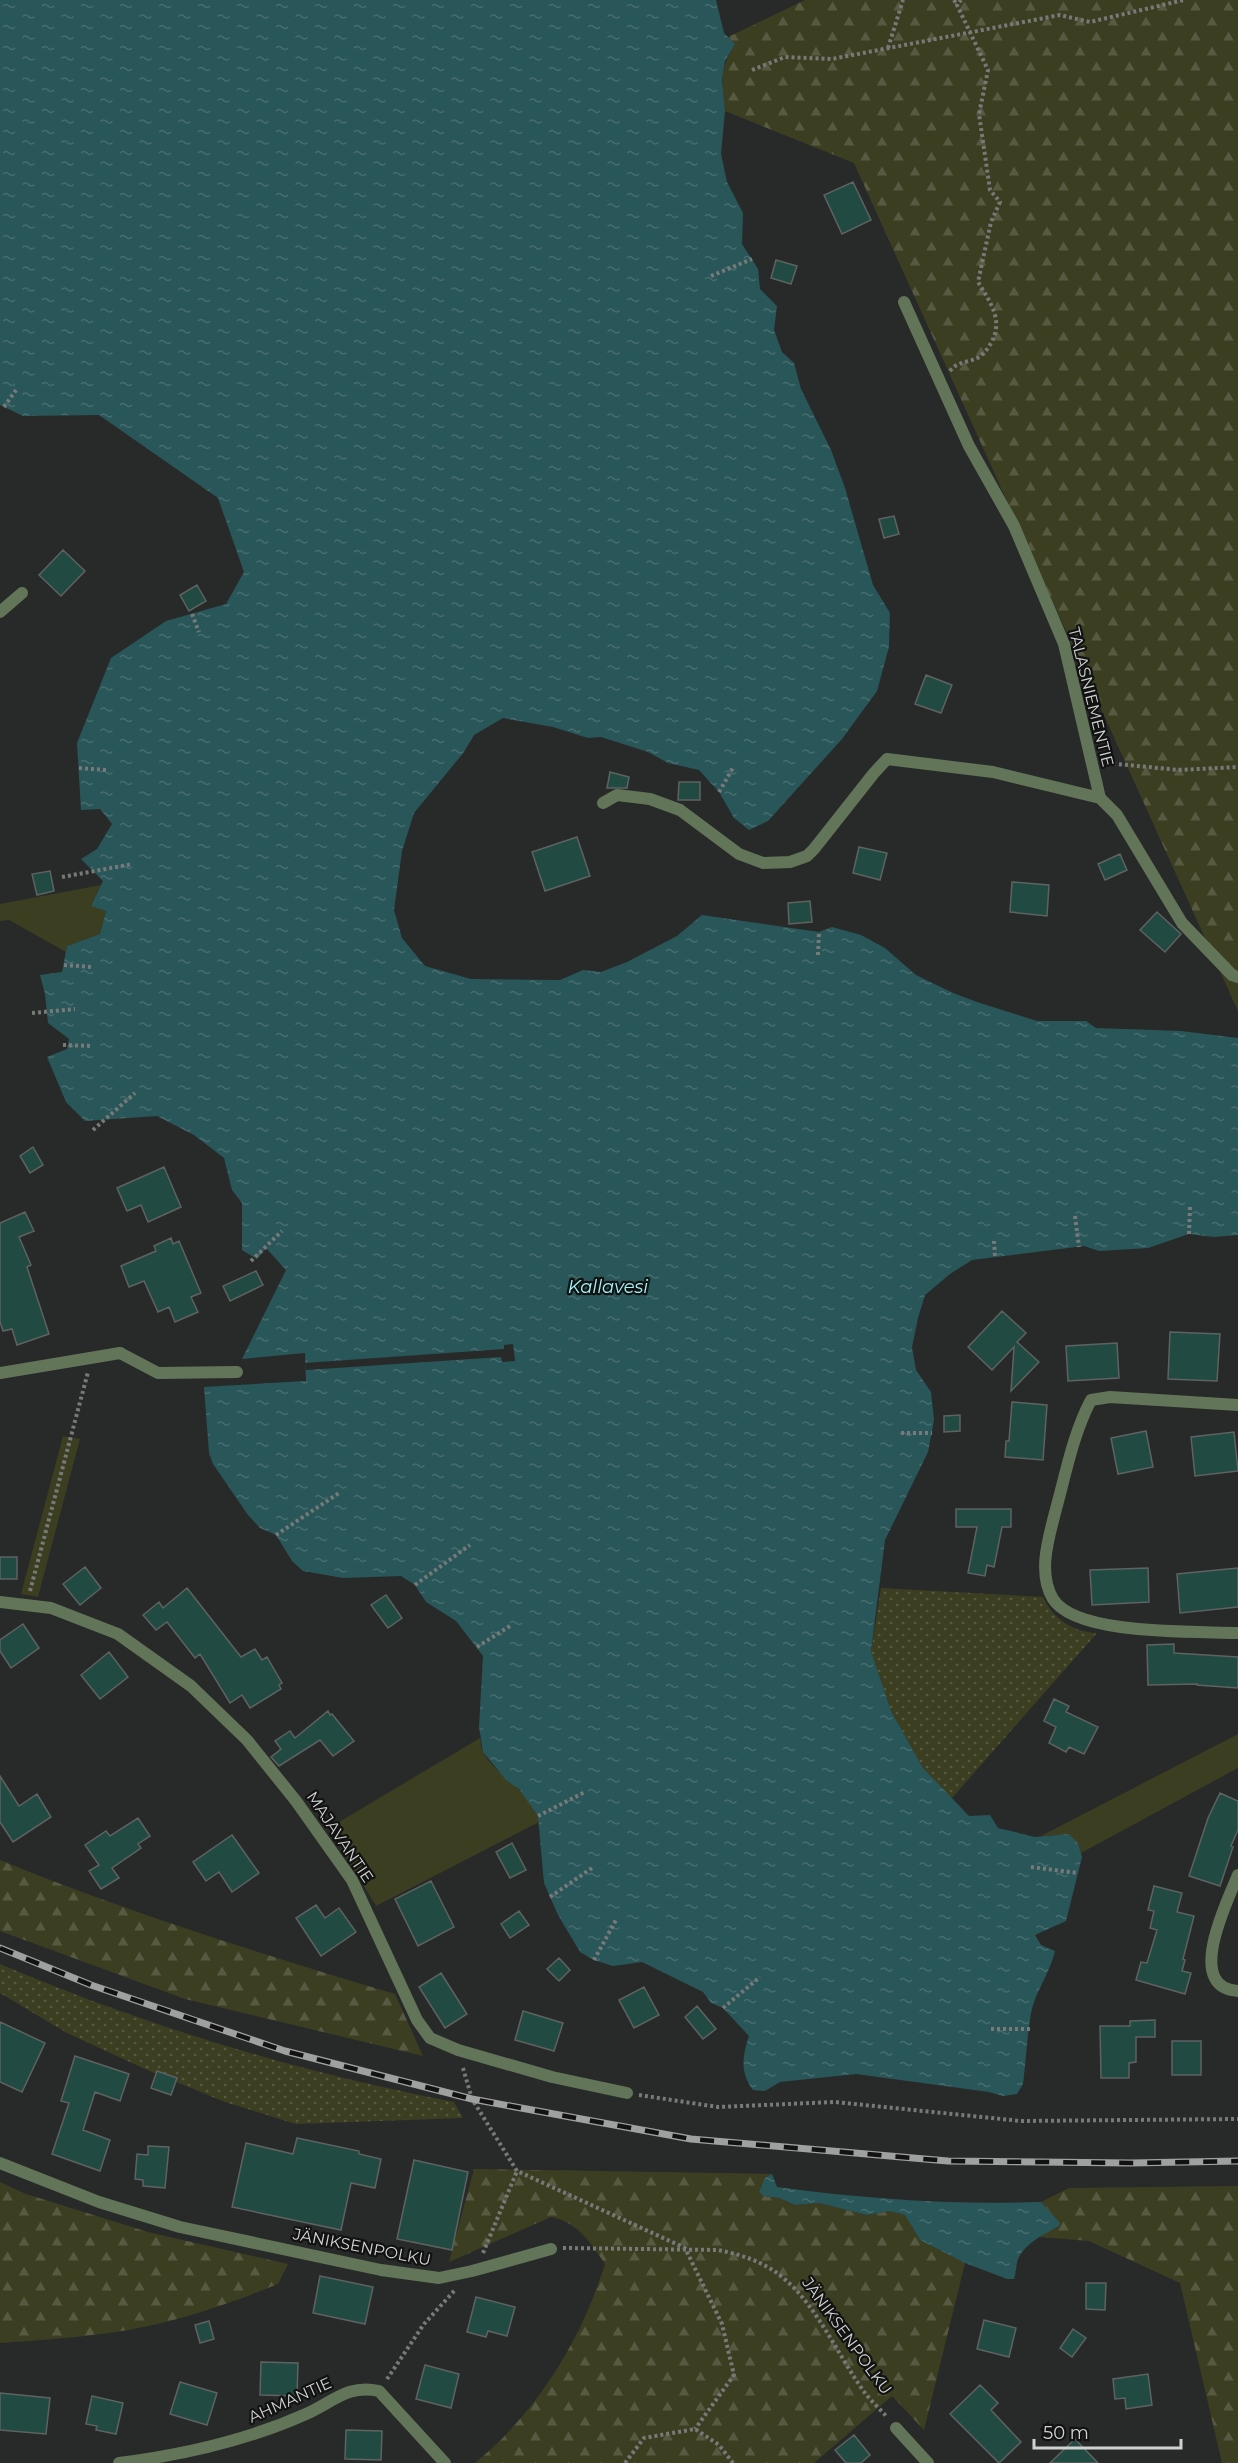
<svg xmlns="http://www.w3.org/2000/svg" width="1238" height="2463" viewBox="0 0 1238 2463" font-family="Montserrat,sans-serif">
<style>
.grass{fill:url(#grass-dots)}
.forest{fill:url(#forest-firs)}
.green{fill:#3c3e21}
.water{fill:url(#water-ripples)}
.pier{fill:#272a28}
.building{fill:#214b42;stroke:#5e6261;stroke-width:1.5}
.lines{fill:none;stroke-linecap:round;stroke-linejoin:round}
.path{stroke:#777a78;stroke-width:4;stroke-dasharray:3 3;stroke-linecap:butt}
.service{stroke:#637558;stroke-width:12}
.minor{stroke:#637558;stroke-width:12}
.rail-casing{stroke:#9fa1a0;stroke-width:7}
.rail{stroke:#111211;stroke-width:4.5;stroke-dasharray:14;stroke-linecap:butt}
.labels{text-anchor:middle;dominant-baseline:central;stroke-width:4.5;stroke-linejoin:round;paint-order:stroke}
.street-label{font-size:16px;fill:#d1d3d2;stroke:#111211}
.water-label{font-size:18px;font-style:italic;fill:#a2f5f9;stroke:#111211}
</style>
<defs>
<pattern id="grass-dots" width="8" height="8" patternUnits="userSpaceOnUse" patternTransform="scale(1.5)"><rect width="8" height="8" fill="#3c3e21"/><path d="M2 2h.1M6 6h.1" fill="none" stroke="#575940" stroke-width="1.8" stroke-linecap="round"/></pattern>
<pattern id="forest-firs" width="22" height="20" patternUnits="userSpaceOnUse" patternTransform="scale(1.5)"><rect width="22" height="20" fill="#3c3e21"/><path d="M5 1l3.5 6h-7zM16 11l3.5 6h-7z" fill="#575940"/></pattern>
<pattern id="water-ripples" width="26" height="14" patternUnits="userSpaceOnUse" patternTransform="scale(1.5)"><rect width="26" height="14" fill="#295659"/><path d="M2 4q2-2 4 0t4 0M15 11q2-2 4 0t4 0" fill="none" stroke="#476d70"/></pattern>
</defs>
<rect width="100%" height="100%" fill="#272a28"/>
<path class="grass" d="M 881,1588 L 1043,1597 C 1053,1619 1073,1632 1097,1633 L 951,1799 L 923,1768 L 891,1711 L 871,1651 Z
M 0,1964 C 146,2026 298,2072 454,2102 L 463,2118 L 296,2124 L 225,2102 L 145,2069 L 67,2033 L 0,1993 Z"/>
<path class="forest" d="M 805,0 L 1238,0 L 1238,1011 L 854,163 L 725,111 C 722,82 719,70 735,44 L 728,37 Z
M 0,1860 C 129,1913 262,1954 395,1994 L 423,2056 L 185,1999 L 0,1931 Z
M 474,2169 L 772,2174 L 765,2178 L 764,2196 L 779,2198 L 795,2205 L 819,2203 L 867,2215 L 889,2211 L 905,2215 L 920,2240 L 965,2263 L 924,2430 L 892,2396 L 814,2463 L 475,2463 C 537,2412 581,2341 605,2264 C 591,2243 578,2222 551,2217 L 449,2262 Z
M 0,2182 L 26,2194 L 148,2232 L 288,2264 L 278,2284 C 229,2304 180,2321 128,2330 C 86,2337 43,2340 0,2343 Z
M 1238,2186 L 1238,2463 L 1222,2463 L 1180,2283 L 1089,2241 L 1040,2237 L 1047,2231 L 1057,2228 L 1060,2224 L 1041,2202 L 1069,2188 Z"/>
<path class="green" d="M 101,885 L 91,906 L 106,910 L 100,934 L 67,946 L 66,952 L 9,920 L 0,921 L 0,904 Z
M 63,1436 L 80,1439 L 38,1597 L 21,1594 Z
M 1238,1734 L 1238,1768 L 1081,1853 L 1078,1843 L 1053,1835 L 1039,1837 Z
M 480,1738 C 481,1743 481,1748 483,1752 C 496,1777 536,1794 539,1822 L 376,1906 L 329,1828 Z"/>
<path class="water" d="M 0,0 L 716,0 L 724,33 L 735,44 L 725,61 L 722,80 L 725,111 L 721,154 L 727,182 L 743,213 L 742,244 L 758,269 L 760,289 L 777,306 L 774,330 L 782,352 L 794,363 L 801,389 L 831,450 L 845,488 L 873,585 L 890,613 L 889,647 L 877,691 L 842,739 L 768,821 L 749,830 L 734,818 L 719,792 L 699,770 L 668,763 L 648,752 L 601,737 L 588,738 L 553,727 L 503,718 L 474,735 L 464,752 L 414,813 L 402,851 L 394,910 L 402,938 L 425,966 L 471,979 L 560,980 L 583,970 L 601,972 L 627,962 L 677,936 L 702,915 L 819,932 L 832,927 L 861,935 L 885,948 L 916,975 L 953,993 L 977,1002 L 1037,1021 L 1086,1021 L 1096,1028 L 1181,1031 L 1238,1038 L 1238,1235 L 1214,1237 L 1189,1234 L 1148,1248 L 1099,1251 L 1084,1246 L 972,1260 L 950,1274 L 925,1295 L 918,1318 L 912,1347 L 916,1370 L 931,1392 L 934,1420 L 928,1452 L 885,1540 L 871,1651 L 891,1711 L 923,1768 L 969,1816 L 990,1815 L 998,1828 L 1035,1837 L 1069,1834 L 1078,1843 L 1082,1857 L 1066,1921 L 1035,1935 L 1041,1945 L 1055,1951 C 1050,1973 1035,1992 1031,2013 C 1027,2036 1026,2061 1023,2084 L 1017,2094 L 1003,2096 L 989,2092 L 856,2074 L 780,2082 L 765,2091 L 753,2090 C 740,2073 742,2056 749,2036 L 723,2008 L 711,2003 L 703,1992 L 642,1962 L 613,1966 L 594,1960 L 580,1952 L 558,1915 L 544,1883 L 538,1816 L 519,1789 L 506,1780 L 483,1752 L 479,1727 L 483,1656 L 456,1621 L 426,1602 L 415,1585 L 401,1576 L 343,1578 L 303,1571 L 292,1561 L 276,1535 L 260,1528 L 248,1515 L 213,1464 L 209,1453 L 204,1387 L 306,1381 L 305,1353 L 242,1359 L 286,1270 L 266,1248 L 257,1259 L 242,1250 L 242,1203 L 232,1190 L 224,1158 L 194,1135 L 157,1116 L 85,1121 L 66,1102 L 47,1057 L 67,1049 L 69,1039 L 48,1023 L 45,994 L 40,975 L 62,972 L 67,946 L 100,934 L 106,911 L 91,906 L 103,881 L 81,859 L 97,849 L 112,824 L 100,809 L 81,810 L 77,743 L 111,658 L 166,621 L 226,604 L 244,572 L 218,498 L 99,415 L 23,416 L 0,405 Z
M 772,2174 L 777,2187 C 865,2199 953,2205 1041,2202 L 1060,2223 L 1059,2226 C 1045,2234 1026,2242 1018,2259 C 1016,2265 1016,2273 1014,2279 L 1007,2279 L 965,2263 L 920,2240 L 905,2215 L 889,2211 L 867,2215 L 819,2203 L 795,2205 L 779,2198 L 764,2196 L 759,2192 L 765,2178 Z"/>
<path class="pier" d="M 513,1344 L 515,1361 L 502,1362 L 501,1357 L 306,1370 L 305,1363 L 504,1349 L 504,1345 Z"/>
<path class="building" d="M 853,182 L 871,220 L 842,234 L 824,195 Z
M 776,260 L 797,266 L 791,284 L 771,278 Z
M 894,516 L 899,534 L 884,538 L 879,519 Z
M 63,550 L 85,571 L 61,596 L 39,575 Z
M 197,585 L 206,601 L 189,611 L 180,595 Z
M 926,675 L 952,685 L 941,713 L 915,704 Z
M 610,772 L 629,777 L 627,788 L 607,788 Z
M 679,782 L 700,782 L 700,800 L 678,800 Z
M 577,837 L 590,876 L 545,891 L 532,852 Z
M 859,847 L 887,853 L 880,880 L 853,873 Z
M 1120,854 L 1127,870 L 1105,880 L 1098,864 Z
M 50,871 L 54,891 L 37,895 L 32,874 Z
M 1012,882 L 1049,885 L 1047,916 L 1010,912 Z
M 810,901 L 812,922 L 789,924 L 788,903 Z
M 1157,912 L 1181,934 L 1165,952 L 1140,930 Z
M 33,1147 L 43,1165 L 30,1173 L 20,1156 Z
M 164,1167 L 181,1207 L 148,1222 L 141,1205 L 127,1211 L 117,1188 Z
M 25,1212 L 34,1231 L 19,1237 L 31,1265 L 27,1267 L 49,1334 L 17,1345 L 12,1329 L 3,1331 L 0,1322 L 0,1223 Z
M 171,1238 L 173,1244 L 179,1241 L 201,1293 L 191,1297 L 198,1312 L 175,1322 L 169,1307 L 158,1312 L 144,1281 L 129,1287 L 121,1266 L 156,1251 L 154,1246 Z
M 256,1271 L 263,1285 L 230,1301 L 223,1286 Z
M 1002,1311 L 1026,1333 L 1017,1342 L 1039,1362 L 1011,1391 L 1014,1347 L 992,1370 L 968,1347 Z
M 1170,1332 L 1220,1334 L 1217,1381 L 1168,1379 Z
M 1117,1343 L 1119,1378 L 1068,1381 L 1066,1346 Z
M 1012,1402 L 1047,1405 L 1043,1460 L 1005,1457 L 1006,1441 L 1009,1441 Z
M 960,1415 L 960,1431 L 944,1432 L 944,1416 Z
M 1146,1431 L 1153,1467 L 1118,1474 L 1111,1438 Z
M 1234,1432 L 1238,1471 L 1195,1476 L 1191,1437 Z
M 956,1509 L 1011,1509 L 1011,1527 L 1002,1527 L 994,1567 L 987,1565 L 985,1576 L 968,1573 L 977,1527 L 956,1527 Z
M 0,1557 L 17,1557 L 17,1579 L 0,1579 Z
M 85,1567 L 101,1588 L 80,1605 L 63,1584 Z
M 1148,1568 L 1149,1602 L 1092,1605 L 1090,1570 Z
M 1238,1568 L 1238,1607 L 1180,1613 L 1177,1574 Z
M 187,1588 L 241,1657 L 255,1649 L 262,1660 L 267,1657 L 282,1683 L 279,1685 L 281,1689 L 250,1708 L 242,1695 L 230,1703 L 200,1654 L 195,1658 L 167,1622 L 156,1630 L 143,1615 L 159,1602 L 163,1608 Z
M 386,1595 L 402,1618 L 388,1628 L 371,1605 Z
M 23,1624 L 39,1648 L 11,1668 L 0,1651 L 0,1640 Z
M 1174,1644 L 1174,1653 L 1238,1657 L 1238,1688 L 1197,1685 L 1197,1684 L 1148,1685 L 1147,1645 Z
M 109,1652 L 128,1677 L 100,1699 L 81,1675 Z
M 1054,1699 L 1069,1706 L 1066,1712 L 1098,1727 L 1084,1754 L 1069,1747 L 1066,1752 L 1049,1743 L 1056,1727 L 1044,1721 Z
M 328,1711 L 330,1715 L 332,1714 L 354,1741 L 333,1756 L 320,1740 L 279,1766 L 271,1757 L 281,1749 L 275,1741 L 290,1731 L 295,1738 Z
M 0,1776 L 19,1806 L 37,1794 L 51,1817 L 13,1842 L 0,1822 Z
M 1220,1793 L 1238,1801 L 1238,1830 L 1231,1846 L 1233,1847 L 1220,1886 L 1189,1876 L 1208,1818 Z
M 138,1818 L 150,1836 L 138,1844 L 141,1848 L 112,1868 L 119,1878 L 101,1889 L 89,1871 L 99,1865 L 85,1845 L 106,1831 L 110,1836 Z
M 232,1835 L 259,1873 L 232,1892 L 219,1872 L 206,1881 L 193,1862 Z
M 512,1843 L 526,1870 L 510,1878 L 496,1852 Z
M 431,1881 L 454,1927 L 418,1946 L 395,1899 Z
M 1154,1886 L 1182,1893 L 1177,1912 L 1194,1916 L 1183,1959 L 1185,1960 L 1182,1971 L 1191,1973 L 1185,1994 L 1136,1980 L 1141,1962 L 1147,1963 L 1157,1930 L 1150,1928 L 1154,1911 L 1148,1910 Z
M 316,1905 L 325,1918 L 339,1908 L 356,1932 L 321,1956 L 296,1918 Z
M 519,1911 L 529,1925 L 510,1938 L 501,1924 Z
M 559,1958 L 570,1970 L 559,1981 L 547,1969 Z
M 441,1973 L 467,2014 L 445,2028 L 419,1987 Z
M 644,1987 L 659,2015 L 634,2028 L 619,2000 Z
M 697,2006 L 716,2029 L 703,2039 L 685,2017 Z
M 523,2011 L 563,2023 L 554,2051 L 515,2040 Z
M 1155,2020 L 1155,2037 L 1136,2037 L 1136,2062 L 1129,2063 L 1129,2078 L 1101,2078 L 1100,2026 L 1130,2026 L 1130,2021 Z
M 0,2022 L 45,2043 L 22,2092 L 0,2082 Z
M 1172,2041 L 1201,2041 L 1201,2075 L 1172,2075 Z
M 75,2056 L 129,2074 L 120,2101 L 95,2092 L 83,2130 L 110,2140 L 100,2171 L 52,2154 L 69,2103 L 61,2101 Z
M 157,2071 L 177,2078 L 171,2095 L 151,2088 Z
M 297,2138 L 359,2151 L 359,2154 L 381,2159 L 375,2188 L 351,2183 L 341,2230 L 232,2207 L 246,2143 L 293,2154 Z
M 148,2146 L 169,2147 L 165,2188 L 143,2186 L 143,2180 L 135,2179 L 137,2154 L 148,2155 Z
M 414,2160 L 468,2172 L 452,2250 L 397,2239 Z
M 320,2276 L 373,2287 L 365,2324 L 313,2313 Z
M 1086,2283 L 1106,2283 L 1105,2310 L 1086,2309 Z
M 476,2297 L 515,2307 L 507,2336 L 488,2331 L 486,2337 L 467,2332 Z
M 984,2320 L 1016,2328 L 1009,2357 L 977,2349 Z
M 209,2321 L 214,2339 L 200,2343 L 195,2325 Z
M 1073,2329 L 1086,2338 L 1072,2357 L 1060,2348 Z
M 261,2362 L 298,2363 L 297,2396 L 260,2395 Z
M 425,2365 L 459,2374 L 451,2408 L 416,2399 Z
M 1148,2374 L 1152,2405 L 1126,2409 L 1125,2398 L 1115,2399 L 1113,2379 Z
M 180,2382 L 217,2393 L 207,2425 L 170,2414 Z
M 980,2385 L 998,2403 L 991,2410 L 1021,2442 L 999,2463 L 950,2414 Z
M 0,2393 L 50,2398 L 46,2434 L 0,2430 Z
M 92,2396 L 123,2403 L 116,2434 L 96,2430 L 97,2426 L 86,2424 Z
M 346,2430 L 382,2431 L 381,2460 L 345,2459 Z
M 854,2435 L 870,2455 L 861,2463 L 846,2463 L 835,2450 Z
M 1075,2439 L 1098,2463 L 1050,2463 Z"/>
<g class="lines">
<path class="path" d="M 954,0 L 957,5
M 888,48 L 903,0
M 752,70 L 785,57 L 832,59 L 1060,15 L 1090,22 L 1184,0
M 711,276 L 752,259
M 950,371 C 957,362 965,363 975,359 C 981,357 988,349 991,343 C 1004,320 990,302 978,282 L 991,222 L 1000,202 L 990,190 L 979,114 L 988,70 L 957,5 L 961,0
M 4,407 L 16,390
M 192,614 L 199,632
M 1107,763 L 1179,770 L 1238,767
M 79,768 L 106,770
M 719,792 L 734,766
M 62,877 L 133,864
M 818,955 L 819,932
M 64,965 L 92,967
M 32,1013 L 75,1009
M 63,1045 L 92,1046
M 93,1130 L 135,1093
M 1075,1216 L 1079,1247
M 1189,1234 L 1190,1207
M 994,1241 L 995,1257
M 251,1261 L 282,1231
M 901,1433 L 932,1433
M 276,1535 L 339,1493
M 415,1585 L 470,1545
M 30,1591 L 88,1372
M 477,1647 L 510,1626
M 538,1816 L 585,1792
M 1031,1867 L 1078,1873
M 550,1897 L 592,1868
M 594,1960 L 616,1920
M 723,2008 L 760,1977
M 991,2029 L 1030,2029
M 463,2068 L 472,2099 L 517,2171 L 685,2248 L 722,2324 L 734,2375 L 695,2429
M 639,2095 L 718,2107 L 835,2102 L 1021,2121 L 1238,2119
M 563,2248 L 718,2250 C 733,2253 748,2257 762,2264 C 811,2288 834,2351 865,2393 C 871,2401 880,2409 887,2417
M 483,2253 L 517,2171
M 387,2379 L 424,2324 L 455,2290
M 625,2463 L 644,2438 L 695,2429 L 719,2445 L 733,2463"/>
<path class="service" d="M 0,612 L 22,593
M 120,1353 L 158,1373 L 237,1372"/>
<path class="minor" d="M 904,302 L 969,446 L 1014,526 L 1064,644 L 1100,798 L 1117,815 L 1182,923 L 1232,975 L 1238,977
M 603,803 L 617,795 L 650,799 L 680,810 L 739,854 L 763,863 L 790,862 L 807,856 L 814,849 L 874,773 L 887,759 L 993,772 L 1100,798
M 0,1373 L 120,1353
M 1238,1405 L 1110,1397 L 1091,1400 C 1073,1434 1066,1473 1056,1509 C 1049,1537 1037,1572 1053,1599 C 1076,1636 1197,1631 1238,1633
M 0,1602 L 51,1608 L 118,1634 L 191,1686 L 247,1740 L 296,1801 L 352,1880 L 417,2020 L 430,2038 L 458,2050 L 552,2077 L 627,2093
M 1238,1875 C 1227,1902 1184,1988 1238,1991
M 0,2163 L 99,2202 L 180,2227 L 381,2270 L 439,2278 L 472,2271 L 551,2249
M 896,2428 L 928,2463
M 119,2463 C 182,2455 248,2440 306,2414 C 333,2402 348,2384 379,2391 L 445,2463"/>
<g class="rail-casing">
<path id="rail" d="M 0,1948 L 91,1985 L 285,2051 L 472,2099 L 691,2139 L 948,2161 L 1131,2163 L 1238,2161"/>
</g>
<use href="#rail" class="rail"/>
</g>
<g class="labels">
<g class="street-label">
<text transform="translate(1091 697) rotate(76)">TALASNIEMENTIE</text>
<text transform="translate(340 1837) rotate(56)">MAJAVANTIE</text>
<text transform="translate(362 2247) rotate(11)">JÄNIKSENPOLKU</text>
<text transform="translate(847 2336) rotate(54)">JÄNIKSENPOLKU</text>
<text transform="translate(290 2400) rotate(-24)">AHMANTIE</text>
</g>
<g class="water-label">
<text x="608" y="1287">Kallavesi</text>
</g>
</g>
<path d="M1034 2439v9h147v-9" fill="none" stroke="#d1d3d2" stroke-width="3"/>
<text x="1043" y="2439" font-size="18" fill="#d1d3d2" stroke="#111211" stroke-width="4.5" paint-order="stroke">50 m</text>
</svg>
